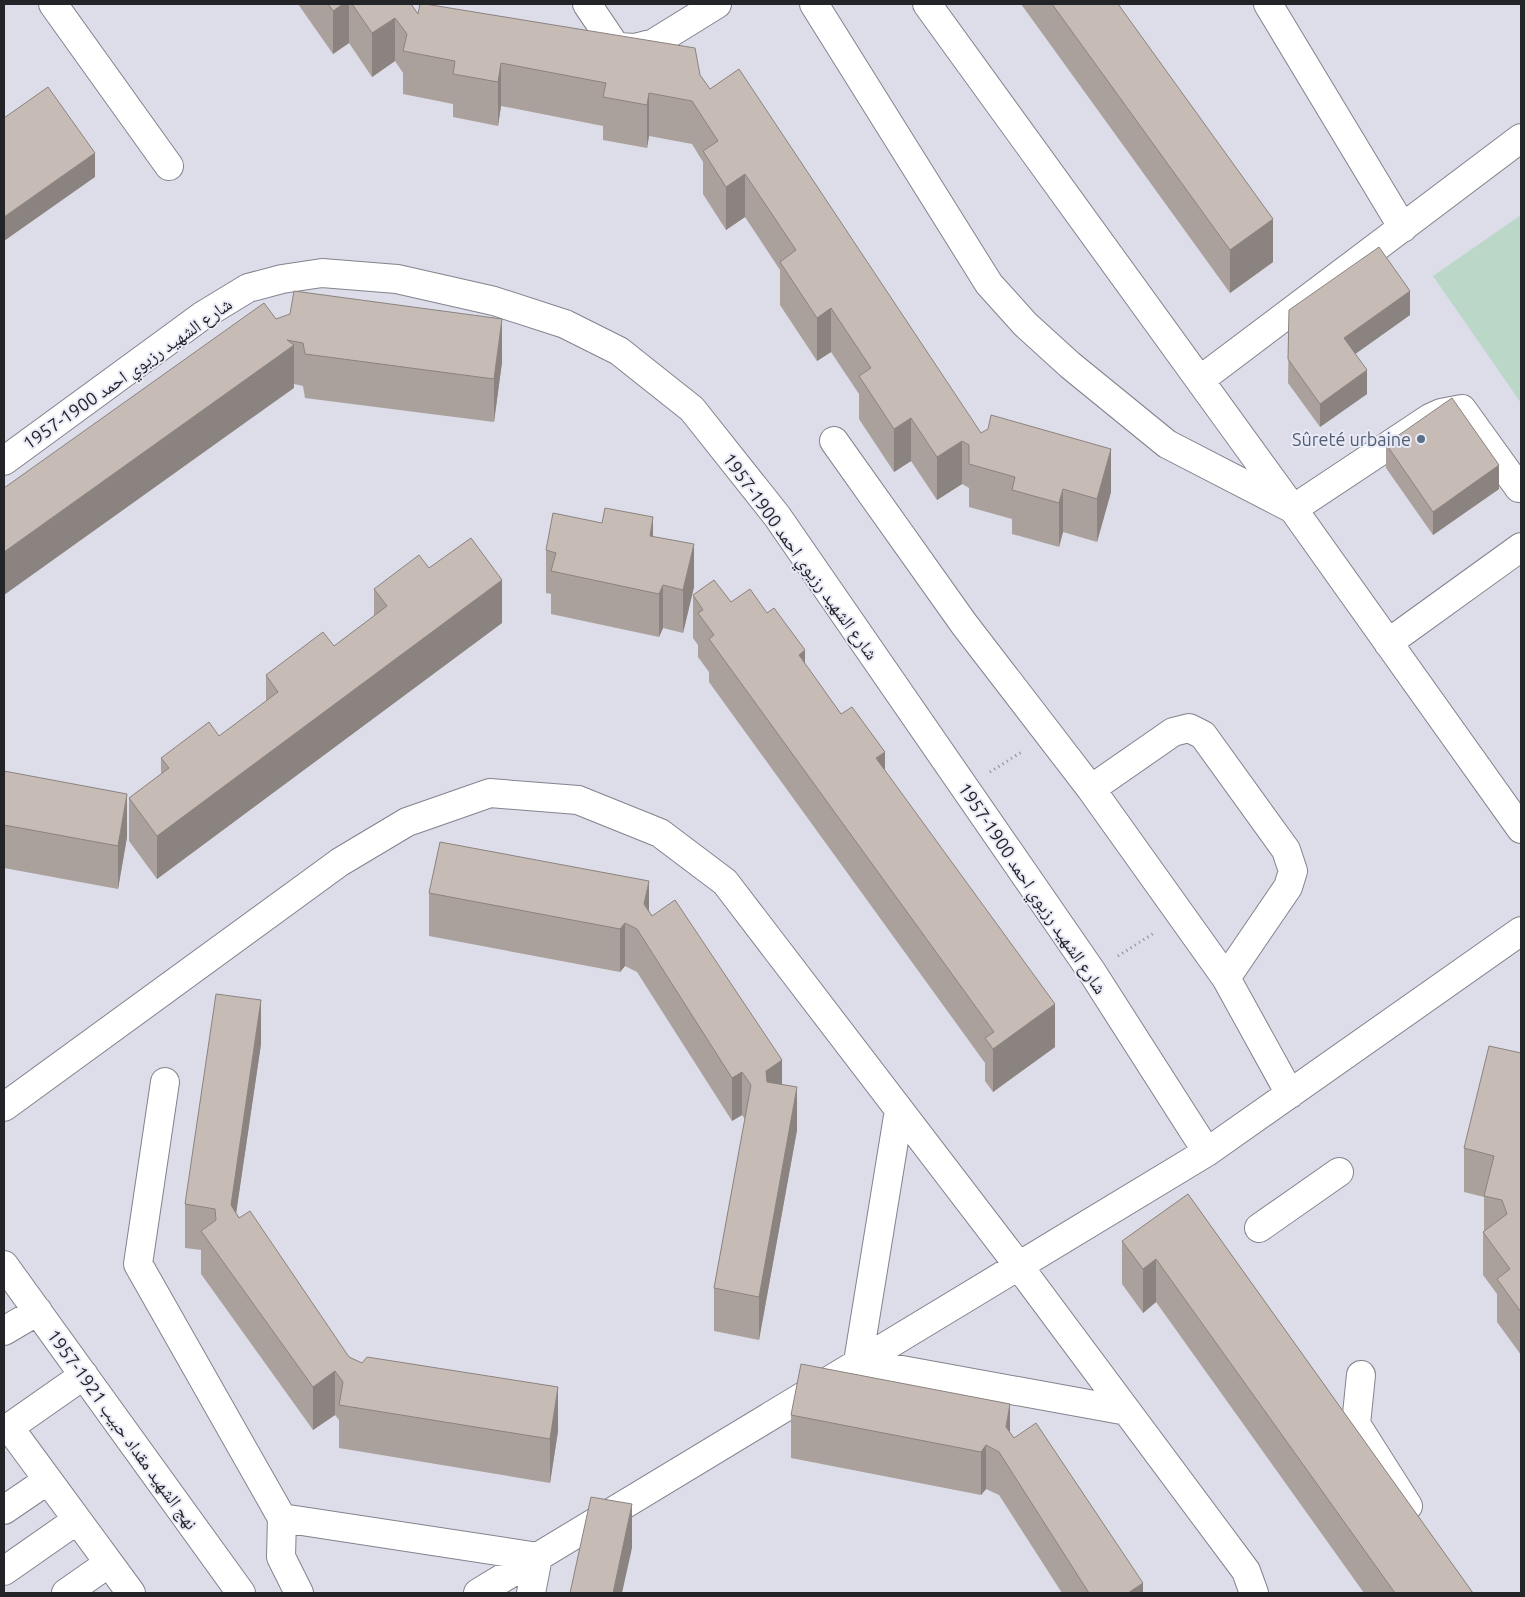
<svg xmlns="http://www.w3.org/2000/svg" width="1525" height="1597" viewBox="0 0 1525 1597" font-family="Ubuntu,'Noto Naskh Arabic',sans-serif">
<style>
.grass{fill:#bbd7c8}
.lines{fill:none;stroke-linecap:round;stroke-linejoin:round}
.minor-casing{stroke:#82838e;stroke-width:30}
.path{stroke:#888991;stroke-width:3;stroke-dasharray:1 4;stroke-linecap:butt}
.minor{stroke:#fff;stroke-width:28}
.wall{fill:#aba19c}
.shaded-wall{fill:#8b837f}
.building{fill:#c7bbb5;stroke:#8b837f}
.service-dot{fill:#5c6f8a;stroke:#e9eaf6;stroke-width:2}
.labels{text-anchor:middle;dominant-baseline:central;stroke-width:4;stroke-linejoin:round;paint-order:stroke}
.street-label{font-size:18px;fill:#232428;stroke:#e9eaf6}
.service-label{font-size:18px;fill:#4e5e75;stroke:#e9eaf6;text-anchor:end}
</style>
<rect width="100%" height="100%" fill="#dcdde9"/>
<path class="grass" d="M 1521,215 L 1521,403 L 1433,276 Z"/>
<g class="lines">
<g class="minor-casing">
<path id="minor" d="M 53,4 L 169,166
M 587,4 L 616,47
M 814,4 L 989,284 L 1025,324 L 1070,365 L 1167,444 L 1293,509 L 1430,418 L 1441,413 L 1462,409 L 1519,488
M 927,4 L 1293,509 L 1521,829
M 1268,4 L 1403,228
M 619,47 L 635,48 L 654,43 L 717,4
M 1200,380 L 1521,138
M 834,441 L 964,624 L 1091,789 L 1226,978 L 1290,1094
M 4,461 L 202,316 L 248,288 L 282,279 L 322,273 L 397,279 L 494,301 L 565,324 L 619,351 L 692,409 L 777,516 L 1092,972 L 1207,1152
M 1388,643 L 1521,547
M 1091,789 L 1173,732 L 1189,728 L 1203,735 L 1286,850 L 1293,871 L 1288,887 L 1226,978
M 165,1082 L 138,1264 L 282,1518 L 538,1557 L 531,1593
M 4,1107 L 340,862 L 407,822 L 490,793 L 578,800 L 660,833 L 725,882 L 1018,1265 L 1246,1571 L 1254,1593
M 899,1110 L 858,1362 L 1127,1411
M 1259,1228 L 1339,1172
M 4,1265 L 241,1593
M 4,1331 L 38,1311
M 1361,1375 L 1356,1424 L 1408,1506
M 9,1427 L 131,1593
M 4,1431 L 84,1375
M 4,1510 L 48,1480
M 282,1518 L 281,1557 L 299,1593
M 4,1571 L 77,1520
M 66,1593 L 109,1563
M 478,1593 L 1207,1152 L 1521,931"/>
</g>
<path class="path" d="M 990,772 L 1023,751
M 1118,956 L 1154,933"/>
<use href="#minor" class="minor"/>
</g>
<path class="wall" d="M 298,4 L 411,4 L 418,14 L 700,75 L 710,89 L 981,433 L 1111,492 L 1097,542 L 1063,532 L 1059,547 L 1012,534 L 1012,519 L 969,507 L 969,488 L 962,484 L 937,500 L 911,461 L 894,472 L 859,419 L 859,394 L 831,352 L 817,361 L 780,305 L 780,270 L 745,217 L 726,230 L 703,194 L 703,162 L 692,144 L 649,136 L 647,148 L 603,140 L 603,126 L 501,106 L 498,126 L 453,117 L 453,104 L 403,94 L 403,73 L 395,61 L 372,77 L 349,43 L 333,54 Z
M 1021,4 L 1118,4 L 1273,262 L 1230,293 Z
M 1289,310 L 1410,315 L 1355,354 L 1367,394 L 1320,427 L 1288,383 Z
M 276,319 L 502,362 L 494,422 L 305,398 L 303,386 L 294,384 L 294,388 Z
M 1386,444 L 1499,489 L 1433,535 L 1386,468 Z
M 653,536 L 694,587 L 683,633 L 663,628 L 659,637 L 551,614 L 551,594 L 546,593 L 546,550 Z
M 429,568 L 502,623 L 157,879 L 129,841 L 129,798 L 161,774 L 161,758 L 219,736 L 266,701 L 266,675 L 334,646 L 374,616 L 374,589 Z
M 693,595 L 731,602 L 805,664 L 841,714 L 885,770 L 1055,1047 L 993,1092 L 985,1081 L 985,1063 L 709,682 L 709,672 L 698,657 L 698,645 L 693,638 Z
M 4,771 L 127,837 L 118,889 L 4,868 Z
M 429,893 L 649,911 L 797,1130 L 759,1340 L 714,1331 L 714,1288 L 745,1119 L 742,1115 L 732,1121 L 637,972 L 625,966 L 620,972 L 429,936 Z
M 261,1044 L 236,1213 L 349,1357 L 362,1363 L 558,1431 L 550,1483 L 339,1448 L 339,1420 L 335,1415 L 313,1430 L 201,1274 L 201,1250 L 185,1248 L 185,1204 Z
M 1521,1053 L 1521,1355 L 1497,1322 L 1497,1294 L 1483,1275 L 1483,1232 L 1484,1231 L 1484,1197 L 1464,1192 L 1464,1148 Z
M 1188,1194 L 1473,1593 L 1364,1593 L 1156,1302 L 1143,1313 L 1122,1284 L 1122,1241 Z
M 791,1415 L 1010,1433 L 1143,1593 L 1062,1593 L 999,1495 L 986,1489 L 981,1495 L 791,1458 Z"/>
<path class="shaded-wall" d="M 343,4 L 349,4 L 349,43 L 333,54 L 333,11 Z
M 395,18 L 395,61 L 372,77 L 372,33 Z
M 501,63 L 501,106 L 498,126 L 498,82 Z
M 649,93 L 649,136 L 647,148 L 647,105 Z
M 95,153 L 95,177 L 4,241 L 4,217 Z
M 745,174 L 745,217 L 726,230 L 726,187 Z
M 1273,219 L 1273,262 L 1230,293 L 1230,250 Z
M 1410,291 L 1410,315 L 1344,362 L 1344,338 Z
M 831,308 L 831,352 L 817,361 L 817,318 Z
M 502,319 L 502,362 L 494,422 L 494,379 Z
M 294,345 L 294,388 L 4,595 L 4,552 Z
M 1367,370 L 1367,394 L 1320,427 L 1320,404 Z
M 911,418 L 911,461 L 894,472 L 894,429 Z
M 962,441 L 962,484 L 937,500 L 937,457 Z
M 1111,449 L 1111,492 L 1097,542 L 1097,499 Z
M 1499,465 L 1499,489 L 1433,535 L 1433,512 Z
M 1063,489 L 1063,532 L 1059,547 L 1059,503 Z
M 653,517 L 653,560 L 650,536 Z
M 694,544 L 694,587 L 683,633 L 683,590 Z
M 502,580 L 502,623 L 157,879 L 157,836 Z
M 663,585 L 663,628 L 659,637 L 659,594 Z
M 805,650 L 805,694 L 799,655 Z
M 885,752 L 885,795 L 876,758 Z
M 127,794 L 127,837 L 118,889 L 118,846 Z
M 649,881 L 649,925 L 644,904 Z
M 625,923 L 625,966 L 620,972 L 620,929 Z
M 261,1000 L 261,1044 L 231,1248 L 231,1205 Z
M 1055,1004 L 1055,1047 L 993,1092 L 993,1049 Z
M 782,1060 L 782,1103 L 766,1114 L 766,1071 Z
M 742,1072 L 742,1115 L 732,1121 L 732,1078 Z
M 797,1087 L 797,1130 L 759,1340 L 759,1297 Z
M 1156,1259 L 1156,1302 L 1143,1313 L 1143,1269 Z
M 335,1371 L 335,1415 L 313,1430 L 313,1387 Z
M 558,1387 L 558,1431 L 550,1483 L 550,1439 Z
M 1010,1404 L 1010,1447 L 1006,1427 Z
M 986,1445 L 986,1489 L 981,1495 L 981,1452 Z
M 632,1504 L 632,1548 L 622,1593 L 613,1593 Z
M 1143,1583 L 1143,1593 L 1128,1593 Z"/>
<path class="building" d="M 328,4 L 343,4 L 333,11 Z
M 352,4 L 411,4 L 418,14 L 420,4 L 425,4 L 695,48 L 700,75 L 710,89 L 739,69 L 981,433 L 988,429 L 991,415 L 1111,449 L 1097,499 L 1063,489 L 1059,503 L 1012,490 L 1015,477 L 969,464 L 969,445 L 962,441 L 937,457 L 911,418 L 894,429 L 859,376 L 871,368 L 831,308 L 817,318 L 780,262 L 796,250 L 745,174 L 726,187 L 703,151 L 718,141 L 692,101 L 649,93 L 647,105 L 603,97 L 606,83 L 501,63 L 498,82 L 453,74 L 455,61 L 403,51 L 407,34 L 395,18 L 372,33 Z
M 1052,4 L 1118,4 L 1273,219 L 1230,250 Z
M 48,87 L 95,153 L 4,217 L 4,118 Z
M 1379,247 L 1410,291 L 1344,338 L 1367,370 L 1320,404 L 1288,359 L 1289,310 Z
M 294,291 L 502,319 L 494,379 L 305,354 L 303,343 L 287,340 L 294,345 L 4,552 L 4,488 L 264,303 L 276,319 L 290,314 Z
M 1452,398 L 1499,465 L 1433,512 L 1386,444 Z
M 605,508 L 653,517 L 650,536 L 694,544 L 683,590 L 663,585 L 659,594 L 551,571 L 556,553 L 546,550 L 553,513 L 602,523 Z
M 471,538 L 502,580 L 157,836 L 129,798 L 169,768 L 161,758 L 209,722 L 219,736 L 278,692 L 266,675 L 323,632 L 334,646 L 387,606 L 374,589 L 419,555 L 429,568 Z
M 714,580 L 731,602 L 750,589 L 767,613 L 774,608 L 805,650 L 799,655 L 841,714 L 852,707 L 885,752 L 876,758 L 1055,1004 L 993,1049 L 985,1038 L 994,1032 L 709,639 L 714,635 L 698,613 L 703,610 L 693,595 Z
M 4,771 L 127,794 L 118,846 L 4,825 Z
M 440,842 L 649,881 L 644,904 L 652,916 L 675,900 L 782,1060 L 766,1071 L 767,1082 L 797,1087 L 759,1297 L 714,1288 L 751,1085 L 742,1072 L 732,1078 L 637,929 L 625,923 L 620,929 L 429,893 Z
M 216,994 L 261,1000 L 231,1205 L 239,1218 L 250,1211 L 349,1357 L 362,1363 L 367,1357 L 558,1387 L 550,1439 L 339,1405 L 343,1382 L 335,1371 L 313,1387 L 201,1231 L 216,1220 L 215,1209 L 185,1204 Z
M 1489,1046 L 1521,1053 L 1521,1312 L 1497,1279 L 1510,1269 L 1483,1232 L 1507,1214 L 1502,1200 L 1484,1196 L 1494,1156 L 1464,1148 Z
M 1188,1194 L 1473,1593 L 1395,1593 L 1156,1259 L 1143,1269 L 1122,1241 Z
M 801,1364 L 1010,1404 L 1006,1427 L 1014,1438 L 1036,1423 L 1143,1583 L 1128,1593 L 1089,1593 L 999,1452 L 986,1445 L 981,1452 L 791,1415 Z
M 591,1497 L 632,1504 L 613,1593 L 570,1593 Z"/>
<circle class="service-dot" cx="1421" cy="439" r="5"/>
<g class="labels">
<g class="street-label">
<text transform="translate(127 373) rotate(-35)">شارع الشهيد رزيوي احمد 1900-1957</text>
<text transform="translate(801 556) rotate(54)">شارع الشهيد رزيوي احمد 1900-1957</text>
<text transform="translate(1033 888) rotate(56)">شارع الشهيد رزيوي احمد 1900-1957</text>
<text transform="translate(123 1429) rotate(54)">نهج الشهيد مقداد حبيب 1921-1957</text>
</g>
<g class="service-label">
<text x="1411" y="439">Sûreté urbaine</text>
</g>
</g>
<rect width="1525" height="1597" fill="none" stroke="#232428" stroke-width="10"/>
</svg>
